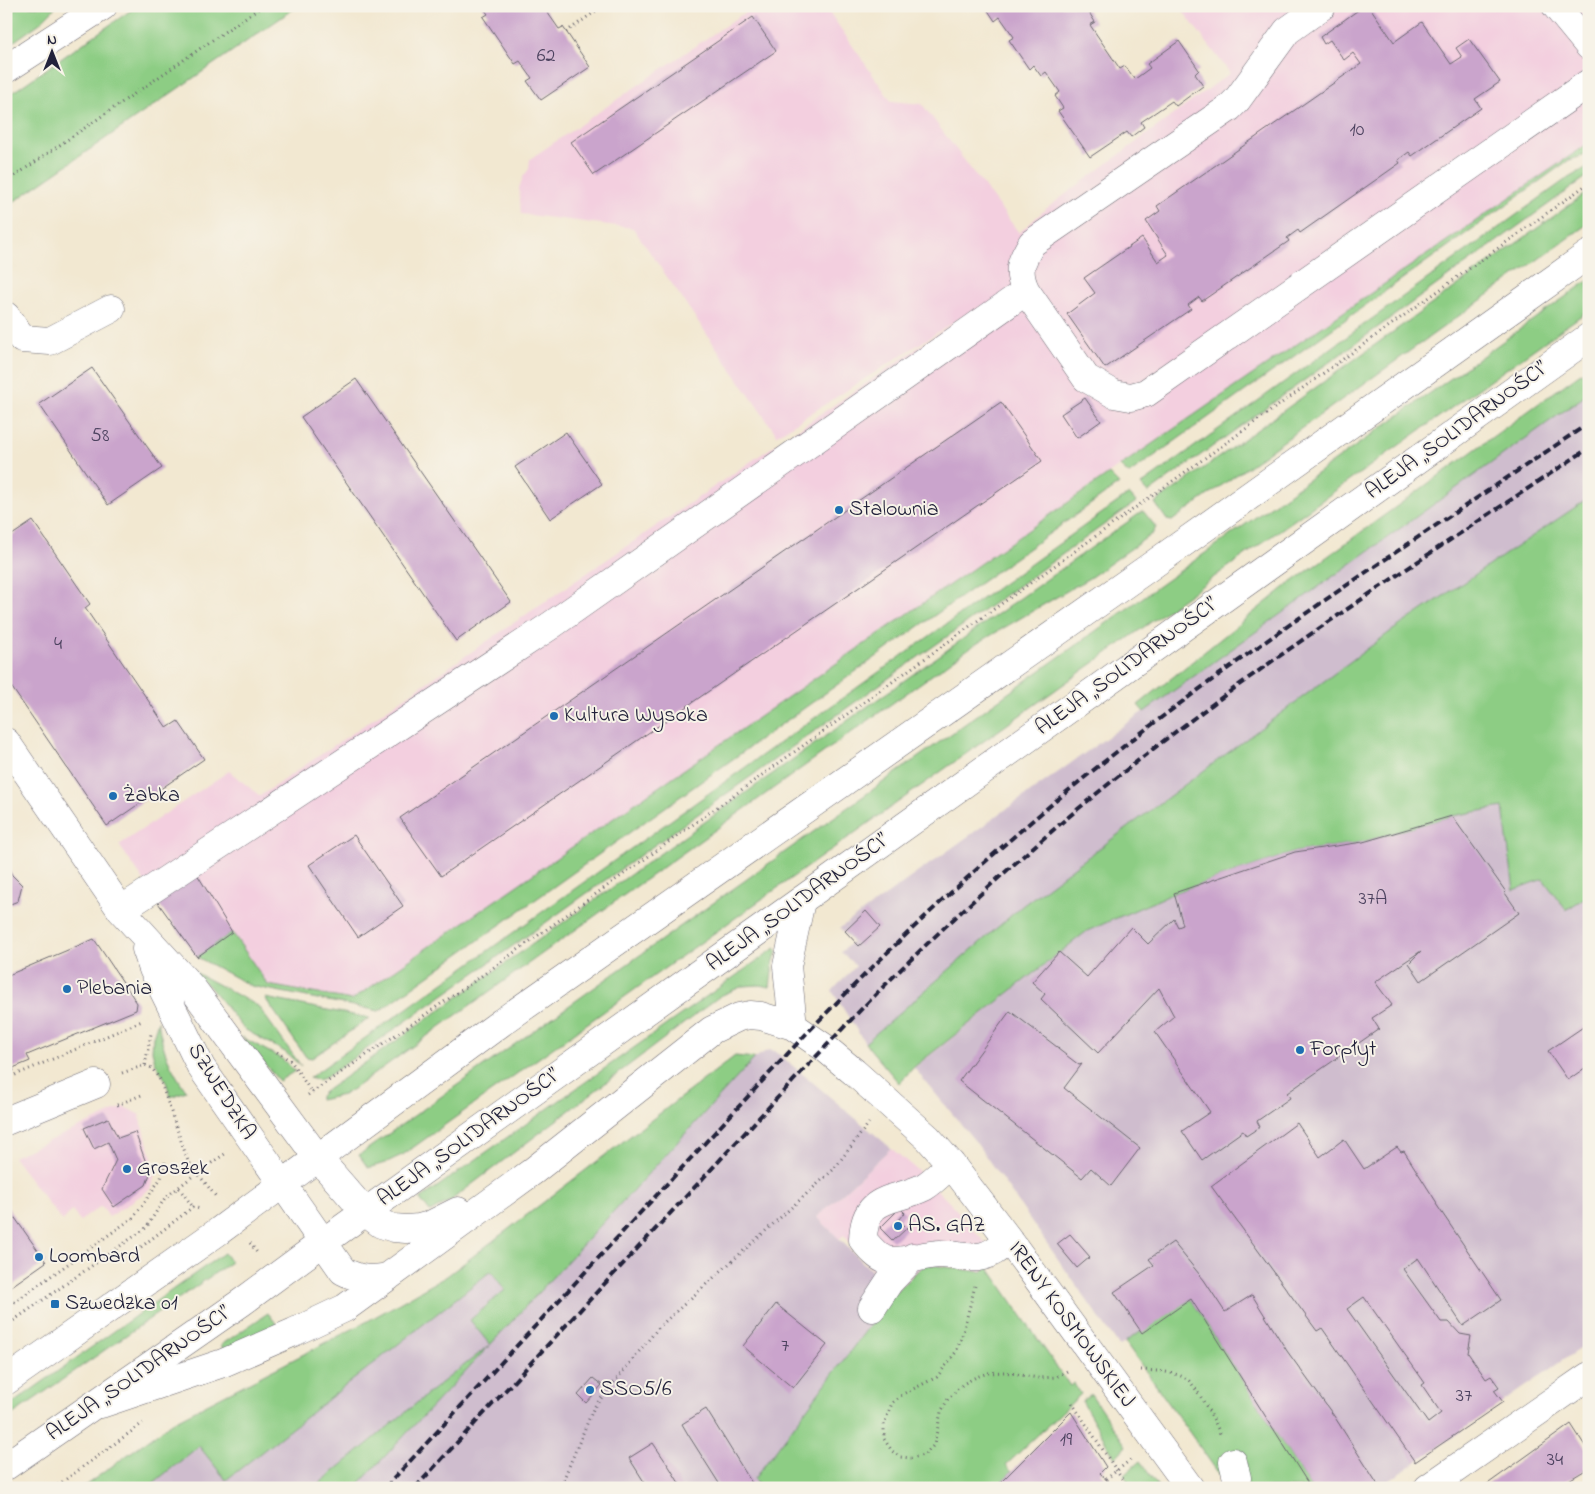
<svg xmlns="http://www.w3.org/2000/svg" width="1595" height="1494" viewBox="0 0 1595 1494" font-family="'Indie Flower',sans-serif">
<style>
.built{fill:#f3cfdf}
.industrial{fill:#cfbdce}
.green{fill:#8dcd84;stroke:#587860}
.building{fill:#caa4cc;fill-rule:evenodd}
.lines{fill:none;stroke-linecap:round;stroke-linejoin:round}
.minor-casing{stroke:#6b6770;stroke-width:29}
.major-casing{stroke:#6b6770;stroke-width:29}
.path{stroke:#6b6770;stroke-width:3;stroke-dasharray:1 4;stroke-linecap:butt}
.minor{stroke:#fff;stroke-width:28}
.major{stroke:#fff;stroke-width:28}
.rail{stroke:#22223b;stroke-width:4;stroke-dasharray:8 4;stroke-linecap:butt}
.poi-dot{fill:#1f6fb2;stroke:#f7f3e8;stroke-width:2}
.labels{text-anchor:middle;dominant-baseline:central;stroke-width:4;stroke-linejoin:round;paint-order:stroke}
.number-label{font-size:20px;fill:#4c425f}
.street-label{font-size:22px;fill:#22223b;stroke:#f7f3e8}
.poi-label{font-size:22px;fill:#22223b;stroke:#f7f3e8;text-anchor:start}
</style>
<rect width="100%" height="100%" fill="#f7f3e8"/>
<filter id="ink" filterUnits="userSpaceOnUse"><feTurbulence type="fractalNoise" baseFrequency=".02" numOctaves="2"/><feDisplacementMap in="SourceGraphic" scale="10" xChannelSelector="R" yChannelSelector="G"/><feConvolveMatrix kernelMatrix="1 2 1 2 8 2 1 2 1" color-interpolation-filters="sRGB"/></filter>
<filter id="wash" filterUnits="userSpaceOnUse"><feTurbulence type="fractalNoise" baseFrequency=".0096" numOctaves="4" result="noise"/><feDisplacementMap in="SourceGraphic" scale="20" xChannelSelector="R" yChannelSelector="G"/><feGaussianBlur stdDeviation="1.12" result="paint"/><feColorMatrix in="noise" values="0 0 0 0 0 0 0 0 0 0 0 0 0 0 0 0 0 1.4 0 .05"/><feComposite in="paint" operator="in"/></filter>
<g filter="url(#wash)">
<rect width="100%" height="100%" fill="#f2e8d1"/>
<path class="built" d="M 754,6 L 825,6 L 891,101 L 922,104 L 1019,233 L 1047,208 L 1230,73 L 1179,6 L 1589,6 L 1589,143 L 1128,460 L 352,1000 L 268,985 L 232,932 L 197,957 L 119,845 L 229,771 L 260,796 L 982,304 L 777,435 L 633,228 L 521,214 L 519,188 L 523,177 L 529,169 L 530,159 Z
M 124,1107 L 139,1114 L 156,1171 L 150,1189 L 109,1217 L 101,1206 L 80,1221 L 72,1211 L 62,1221 L 13,1157 Z
M 891,1148 L 918,1171 L 954,1207 L 992,1251 L 988,1267 L 982,1272 L 942,1264 L 894,1293 L 875,1273 L 844,1235 L 839,1239 L 817,1217 Z"/>
<path class="industrial" d="M 1589,393 L 1589,498 L 1390,632 L 1022,906 L 865,1043 L 832,991 L 856,966 L 841,952 L 852,942 L 840,928 Z
M 1504,807 L 1514,890 L 1543,879 L 1566,910 L 1589,895 L 1589,1342 L 1379,1488 L 1142,1333 L 1119,1346 L 975,1141 L 914,1068 L 1087,931 L 1174,893 L 1295,852 L 1363,842 L 1452,816 Z
M 768,1050 L 775,1051 L 891,1148 L 817,1217 L 894,1293 L 754,1479 L 759,1488 L 82,1488 L 174,1421 L 366,1322 L 447,1276 L 735,1056 L 755,1058 Z"/>
<path class="green" d="M 20,6 L 56,7 L 40,23 L 9,45 L 6,41 L 6,15 Z
M 137,6 L 298,6 L 6,207 L 6,97 Z
M 1589,143 L 1589,154 L 1569,160 L 1129,474 L 1120,466 Z
M 1589,166 L 1589,175 L 1148,493 L 1141,485 L 1565,180 Z
M 1589,191 L 1589,223 L 1176,518 L 1172,521 L 1167,520 L 1155,503 Z
M 1589,280 L 1589,310 L 404,1154 L 385,1163 L 368,1168 L 359,1155 Z
M 1589,367 L 1589,393 L 1144,712 L 1138,705 L 1284,588 Z
M 1109,474 L 1119,484 L 379,1011 L 251,986 L 197,957 L 232,932 L 268,985 L 352,1000 Z
M 1129,494 L 1136,502 L 503,953 L 325,1078 L 318,1080 L 309,1078 Z
M 1589,498 L 1589,895 L 1566,910 L 1543,879 L 1514,890 L 1503,807 L 1452,816 L 1363,842 L 1295,852 L 1174,893 L 1087,931 L 914,1067 L 899,1083 L 865,1043 L 1022,906 L 1390,632 Z
M 1143,511 L 1156,527 L 1153,533 L 1091,577 L 971,647 L 353,1089 L 343,1095 L 320,1100 L 320,1096 L 324,1092 Z
M 775,948 L 777,951 L 773,964 L 770,987 L 759,985 L 743,986 L 720,996 L 450,1201 L 430,1212 L 420,1199 Z
M 187,968 L 258,1006 L 301,1066 L 285,1052 L 244,1029 L 209,986 Z
M 265,998 L 369,1018 L 312,1058 L 306,1057 Z
M 158,1021 C 163,1052 169,1065 186,1091 L 171,1097 L 165,1079 L 155,1062 L 152,1051 L 153,1037 Z
M 242,1037 L 282,1059 L 295,1071 L 279,1081 Z
M 735,1056 L 755,1058 L 490,1345 L 355,1488 L 314,1488 L 430,1392 L 490,1345 L 470,1320 L 505,1290 L 491,1271 L 226,1480 L 199,1446 L 147,1488 L 82,1488 L 174,1421 L 366,1322 L 447,1276 Z
M 224,1253 L 231,1262 L 6,1419 L 6,1408 Z
M 925,1264 L 981,1272 L 988,1267 L 1070,1386 L 1074,1383 L 1081,1394 L 1006,1465 L 1012,1471 L 995,1488 L 759,1488 L 754,1479 L 894,1293 Z
M 1191,1299 L 1311,1488 L 1229,1488 L 1125,1342 Z
M 268,1313 L 278,1326 L 224,1350 L 221,1345 Z
M 1091,1394 L 1126,1446 L 1115,1458 L 1082,1401 Z
M 1140,1461 L 1159,1488 L 1132,1488 L 1124,1475 Z"/>
<g id="blocks">
<path class="building" d="M 482,6 L 543,6 L 559,29 L 563,27 L 590,67 L 541,100 L 527,81 L 532,78 L 527,71 L 520,61 L 515,64 L 483,17 L 488,14 Z
M 985,6 L 1085,6 L 1095,22 L 1090,25 L 1120,69 L 1125,66 L 1135,79 L 1150,68 L 1147,64 L 1179,41 L 1199,70 L 1195,74 L 1203,86 L 1176,106 L 1172,101 L 1141,122 L 1144,127 L 1131,137 L 1127,132 L 1090,157 L 1058,111 L 1063,108 L 1055,96 L 1060,92 L 1046,72 L 1041,76 L 1033,65 L 1029,69 L 1009,40 L 1014,37 L 1000,17 L 995,21 Z
M 1364,6 L 1369,6 L 1394,42 L 1422,22 L 1451,64 L 1462,57 L 1456,48 L 1469,39 L 1500,82 L 1475,99 L 1481,108 L 1412,156 L 1409,152 L 1398,160 L 1400,163 L 1300,233 L 1298,230 L 1287,238 L 1289,241 L 1202,301 L 1199,297 L 1188,305 L 1191,309 L 1105,368 L 1067,314 L 1095,293 L 1084,278 L 1142,238 L 1158,262 L 1168,255 L 1146,221 L 1160,211 L 1157,206 L 1361,64 L 1353,53 L 1344,60 L 1330,40 L 1324,44 L 1320,37 Z
M 753,17 L 776,51 L 594,175 L 571,142 Z
M 92,368 L 162,468 L 108,505 L 39,404 Z
M 356,379 L 511,602 L 456,641 L 301,417 Z
M 1085,398 L 1101,421 L 1077,438 L 1061,414 Z
M 1001,402 L 1042,461 L 441,876 L 400,818 Z
M 566,432 L 602,484 L 550,519 L 515,467 Z
M 33,521 L 90,604 L 85,608 L 167,728 L 178,721 L 204,759 L 107,826 L 6,679 L 6,539 Z
M 1452,816 L 1506,892 L 1505,893 L 1519,913 L 1421,981 L 1409,963 L 1421,951 L 1375,982 L 1392,1005 L 1372,1018 L 1379,1029 L 1287,1093 L 1290,1098 L 1257,1121 L 1260,1127 L 1246,1136 L 1243,1131 L 1202,1160 L 1182,1131 L 1210,1112 L 1155,1032 L 1174,1016 L 1159,988 L 1098,1053 L 1041,999 L 1045,994 L 1032,982 L 1059,952 L 1087,977 L 1131,927 L 1148,944 L 1174,919 L 1178,927 L 1183,925 L 1174,893 L 1295,852 L 1363,842 Z
M 354,835 L 403,906 L 358,937 L 309,865 Z
M 6,863 L 12,875 L 22,885 L 18,901 L 8,905 L 6,904 Z
M 197,874 L 232,932 L 197,957 L 156,900 Z
M 866,911 L 880,927 L 859,946 L 845,931 Z
M 94,939 L 137,1003 L 136,1010 L 27,1055 L 30,1061 L 13,1068 L 14,1071 L 6,1074 L 6,976 Z
M 1010,1011 L 1057,1047 L 1059,1048 L 1058,1049 L 1079,1065 L 1082,1064 L 1064,1088 L 1140,1148 L 1111,1186 L 1091,1168 L 1082,1178 L 959,1081 Z
M 1589,1023 L 1589,1065 L 1568,1080 L 1548,1051 Z
M 108,1118 L 118,1138 L 135,1132 L 150,1174 L 146,1185 L 114,1207 L 102,1189 L 116,1160 L 108,1142 L 94,1149 L 84,1128 Z
M 1297,1123 L 1320,1157 L 1344,1139 L 1364,1169 L 1397,1147 L 1401,1152 L 1404,1151 L 1437,1203 L 1436,1204 L 1501,1300 L 1463,1326 L 1418,1258 L 1403,1269 L 1441,1322 L 1449,1322 L 1460,1334 L 1471,1336 L 1468,1353 L 1486,1379 L 1491,1376 L 1499,1387 L 1494,1390 L 1503,1402 L 1415,1462 L 1322,1328 L 1317,1331 L 1211,1186 ZM 1364,1297 L 1425,1383 L 1422,1385 L 1441,1413 L 1428,1423 L 1347,1309 Z
M 8,1208 L 46,1262 L 6,1290 L 6,1210 Z
M 900,1208 L 905,1213 L 899,1220 L 907,1228 L 893,1241 L 880,1228 Z
M 1070,1234 L 1090,1257 L 1077,1268 L 1057,1244 Z
M 1173,1242 L 1204,1280 L 1225,1312 L 1252,1295 L 1287,1351 L 1334,1416 L 1380,1488 L 1311,1488 L 1191,1299 L 1142,1333 L 1114,1292 L 1154,1265 L 1149,1259 Z
M 776,1304 L 827,1345 L 793,1388 L 743,1346 Z
M 593,1378 L 602,1385 L 586,1403 L 578,1395 Z
M 706,1409 L 737,1459 L 755,1488 L 722,1488 L 689,1436 L 682,1424 Z
M 1071,1412 L 1106,1467 L 1100,1473 L 1112,1486 L 1115,1483 L 1118,1488 L 995,1488 Z
M 1571,1424 L 1589,1452 L 1589,1468 L 1559,1486 L 1560,1488 L 1482,1488 Z
M 653,1443 L 670,1468 L 682,1488 L 648,1488 L 629,1458 Z"/>
</g>
</g>
<g filter="url(#ink)">
<use href="#blocks" fill-opacity="0" stroke="#6b6770" stroke-width="1"/>
<g class="lines">
<g class="minor-casing">
<path id="minor" d="M 1556,6 L 1589,46
M 6,69 L 103,6
M 1026,291 L 1086,378 L 1114,394 L 1131,397 L 1146,393 L 1589,83
M 6,316 L 22,339 L 50,341 L 111,309
M 6,742 L 121,910 L 193,989 L 317,1157 L 365,1212 L 381,1224 L 394,1228 L 406,1229 L 419,1228 L 430,1225 L 458,1211
M 121,910 L 550,626 L 1026,291 C 1016,271 1021,261 1032,243 L 1229,108 L 1237,100 L 1287,31 L 1322,6
M 146,949 L 153,969 L 201,1067 L 343,1271 C 360,1280 369,1280 388,1277
M 793,1026 L 787,966 L 801,901
M 6,1121 L 96,1084
M 951,1164 C 942,1172 934,1181 924,1187 C 892,1203 864,1194 863,1240 C 869,1247 877,1257 886,1260 C 900,1264 924,1254 940,1254 C 955,1254 968,1260 983,1256 C 993,1254 1001,1246 1009,1240
M 872,1308 L 889,1282 L 913,1257
M 101,1404 L 223,1363 L 294,1332 L 345,1308 L 532,1172 L 712,1030 L 739,1017 L 750,1015 L 761,1016 L 793,1026 L 825,1048 L 854,1072 L 928,1138 L 951,1164 L 1009,1240 L 1190,1488
M 1233,1462 L 1237,1478 L 1235,1488
M 1428,1488 L 1589,1376"/>
</g>
<g class="major-casing">
<path id="major" d="M 6,1381 L 219,1231 L 502,1022 L 1151,566 L 1589,254
M 6,1466 L 242,1302 L 322,1243 L 1589,337"/>
</g>
<path class="path" d="M 6,7 L 8,6
M 566,32 L 603,6
M 6,182 L 262,6
M 277,1052 L 291,1061 L 312,1093
M 145,1065 L 151,1034
M 122,1073 L 145,1065 L 152,1068 L 160,1080 L 188,1161 L 217,1198
M 6,1079 L 142,1021
M 308,1095 L 473,982 L 1589,183
M 117,1105 L 144,1094
M 179,1188 L 193,1207
M 250,1243 L 258,1254
M 141,1247 L 193,1207 L 200,1209
M 975,1286 L 962,1336 L 956,1352 L 937,1377 L 903,1394 L 892,1403 L 884,1424 L 884,1439 L 892,1451 L 900,1457 L 911,1458 L 924,1455 L 934,1445 L 941,1412 L 948,1399 L 963,1384 L 976,1377 L 988,1373 L 1005,1372 L 1038,1378 L 1056,1377 L 1069,1370
M 6,1308 L 134,1217 L 161,1178 L 166,1159
M 6,1327 L 10,1323 L 146,1228 L 165,1198 L 198,1172 L 225,1154
M 1141,1370 C 1155,1371 1174,1371 1187,1379 C 1196,1385 1217,1425 1221,1436
M 1072,1403 L 1128,1488
M 1106,1479 L 1133,1458
M 54,1488 L 143,1423
M 558,1488 L 562,1483 L 594,1407 L 659,1327 L 833,1170 L 869,1123"/>
<use href="#minor" class="minor"/>
<use href="#major" class="major"/>
<path class="rail" d="M 385,1488 L 806,1034 C 900,937 999,845 1105,761 C 1259,639 1426,533 1589,423
M 415,1488 C 512,1383 609,1279 706,1175 C 765,1111 824,1047 885,985 C 943,927 1004,872 1066,819 C 1230,681 1412,566 1589,448"/>
</g>
</g>
<g class="poi-dot">
<circle cx="839" cy="510" r="5"/>
<circle cx="554" cy="716" r="5"/>
<circle cx="113" cy="796" r="5"/>
<circle cx="67" cy="989" r="5"/>
<circle cx="1300" cy="1050" r="5"/>
<circle cx="127" cy="1169" r="5"/>
<circle cx="898" cy="1226" r="5"/>
<circle cx="39" cy="1257" r="5"/>
<rect x="50" y="1299" width="10" height="10" rx="2.5"/>
<circle cx="590" cy="1390" r="5"/>
</g>
<g class="labels">
<g class="number-label">
<text x="546" y="56">62</text>
<text x="1357" y="130">10</text>
<text x="100" y="436">58</text>
<text x="58" y="644">4</text>
<text x="1373" y="899">37A</text>
<text x="785" y="1346">7</text>
<text x="1464" y="1396">37</text>
<text x="1066" y="1440">19</text>
<text x="1555" y="1460">34</text>
</g>
<g class="street-label">
<text transform="translate(1457 431) rotate(-36)">ALEJA „SOLIDARNOŚCI”</text>
<text transform="translate(1127 667) rotate(-36)">ALEJA „SOLIDARNOŚCI”</text>
<text transform="translate(798 903) rotate(-36)">ALEJA „SOLIDARNOŚCI”</text>
<text transform="translate(221 1092) rotate(58)">SZWEDZKA</text>
<text transform="translate(469 1138) rotate(-36)">ALEJA „SOLIDARNOŚCI”</text>
<text transform="translate(1071 1325) rotate(54)">IRENY KOSMOWSKIEJ</text>
<text transform="translate(139 1374) rotate(-35)">ALEJA „SOLIDARNOŚCI”</text>
</g>
<g class="poi-label">
<text x="849" y="510">Stalownia</text>
<text x="564" y="716">Kultura Wysoka</text>
<text x="123" y="796">Żabka</text>
<text x="77" y="989">Plebania</text>
<text x="1310" y="1050">Forpłyt</text>
<text x="137" y="1169">Groszek</text>
<text x="908" y="1226">AS. GAZ</text>
<text x="49" y="1257">Loombard</text>
<text x="65" y="1304">Szwedzka 01</text>
<text x="600" y="1390">SSO5/6</text>
</g>
</g>
<rect width="1595" height="1494" fill="none" stroke="#f7f3e8" stroke-width="25"/>
<g transform="translate(52 52)" stroke="#f7f3e8" stroke-width="4" paint-order="stroke">
<path d="M0-4L9 19L0 12L-9 19Z" fill="#22223b"/>
<text y="-8" font-size="14" font-weight="bold" text-anchor="middle" fill="#22223b">N</text>
</g>
</svg>
